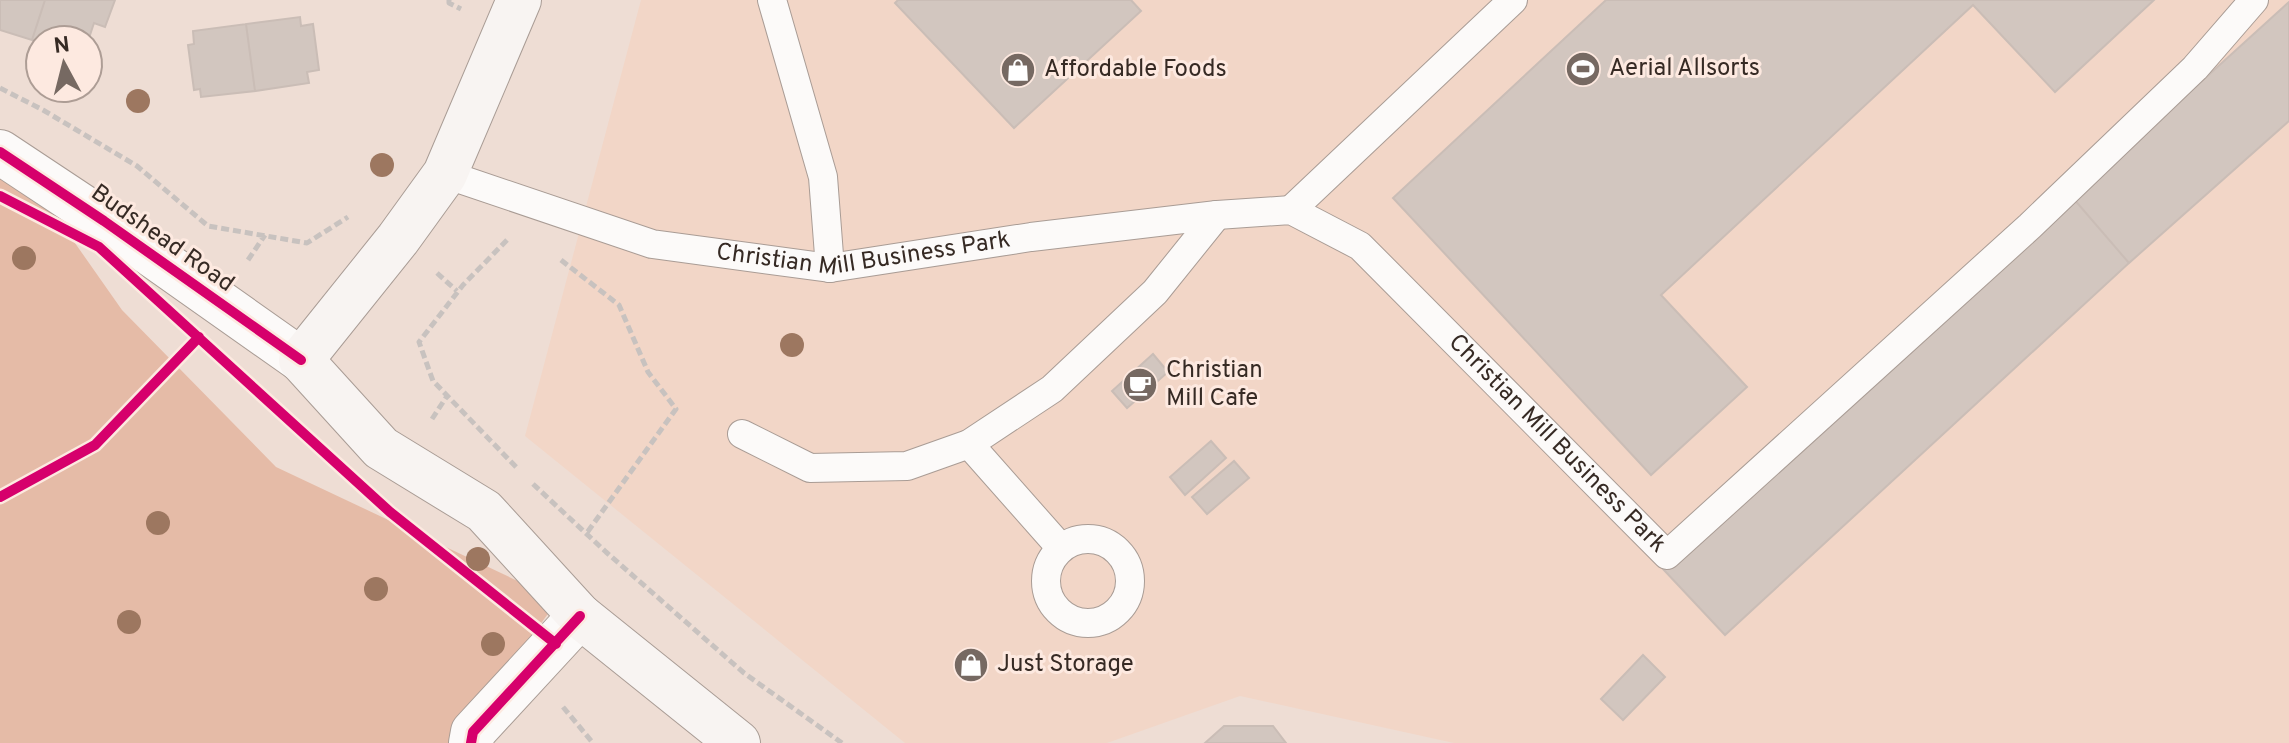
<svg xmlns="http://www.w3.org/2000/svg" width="2289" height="743" viewBox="0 0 2289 743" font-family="Overpass,sans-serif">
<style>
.built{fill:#f2d6c7}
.green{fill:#e5bba7}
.building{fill:#d2c6bf;stroke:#cabdb6;stroke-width:2}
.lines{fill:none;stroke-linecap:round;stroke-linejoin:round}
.service-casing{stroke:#a99c95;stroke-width:30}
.minor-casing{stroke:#a99c95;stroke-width:46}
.tertiary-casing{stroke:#a99c95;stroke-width:46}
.secondary-casing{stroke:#a99c95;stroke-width:46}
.path{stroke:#c8c2bf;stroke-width:5;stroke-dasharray:8 4;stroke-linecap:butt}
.service{stroke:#fcfaf9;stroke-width:28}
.minor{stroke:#fcfaf9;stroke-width:44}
.tertiary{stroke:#fcfaf9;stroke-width:44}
.secondary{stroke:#f8f4f2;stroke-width:44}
.cycleway-casing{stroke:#fde9e0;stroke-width:15}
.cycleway{stroke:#d6006c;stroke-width:10}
.tree{fill:#9d7760}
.labels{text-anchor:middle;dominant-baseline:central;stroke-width:6;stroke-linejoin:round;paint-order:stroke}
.poi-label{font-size:24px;fill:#362a24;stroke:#fde9e0;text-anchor:start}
.street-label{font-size:24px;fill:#362a24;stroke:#fde9e0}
</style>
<rect width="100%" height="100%" fill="#eeddd4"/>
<path class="built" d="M 641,0 L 2289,0 L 2289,743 L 1454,743 L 1240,696 L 1107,743 L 905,743 L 525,436 Z"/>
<path class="green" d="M 23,169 L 122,310 L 276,467 L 558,600 L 454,743 L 0,743 L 0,174 Z"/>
<path class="building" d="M 0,0 L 45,0 L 32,40 L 0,30 Z
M 45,0 L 115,0 L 105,27 L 94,23 L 88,41 L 40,40 L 40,43 L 32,40 Z
M 898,0 L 1131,0 L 1141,11 L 1014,128 L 895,3 Z
M 1606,0 L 2154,0 L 2055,92 L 1973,5 L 1661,295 L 1747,387 L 1651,475 L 1393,198 Z
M 2289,2 L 2289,121 L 2129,263 L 2073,198 Z
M 300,17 L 301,26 L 313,24 L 319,70 L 307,72 L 309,83 L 255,91 L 246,24 Z
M 246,24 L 255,91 L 201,97 L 200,89 L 194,90 L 188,45 L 194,44 L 193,31 Z
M 2073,198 L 2129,263 L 1725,635 L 1663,569 Z
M 1153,354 L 1168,372 L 1127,408 L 1112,391 Z
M 1211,441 L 1226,458 L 1185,495 L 1170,477 Z
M 1234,461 L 1249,478 L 1207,514 L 1192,497 Z
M 1643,655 L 1665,677 L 1623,720 L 1601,699 Z
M 1224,726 L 1273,726 L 1286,743 L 1205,743 Z"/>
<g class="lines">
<g class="service-casing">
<g id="service">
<path d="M 772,0 L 823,177 L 830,268"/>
<path id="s1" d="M 445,174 L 652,244 L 830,268 L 1031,237 L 1217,215 L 1291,210 L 1360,246 L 1667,555 L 2030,226 L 2195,68 L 2254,0"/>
<path d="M 1291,210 L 1513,0"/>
<path d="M 742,434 L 810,468 L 907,466 L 969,444 L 1052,389 L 1155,292 L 1217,215"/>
<path d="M 969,444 L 1061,548"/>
<circle cx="1088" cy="581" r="42"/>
</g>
</g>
<g class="minor-casing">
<path id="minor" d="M 471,743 L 473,732 L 580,616"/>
</g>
<g class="tertiary-casing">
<path id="tertiary" d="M 0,152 L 104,221 L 301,360"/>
</g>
<g class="secondary-casing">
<path id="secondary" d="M 519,0 L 445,174 L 398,239 L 301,360 L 381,448 L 484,511 L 580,616 L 738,743"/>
</g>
<path class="path" d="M 449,0 L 449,3 L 461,9
M 0,88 L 43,110 L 137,166 L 208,226 L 307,243 L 348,217
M 507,240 L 463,285 L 419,342 L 433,381 L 518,469
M 248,260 L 265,235
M 561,260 L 619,305 L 648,372 L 676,409 L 586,534
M 437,273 L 457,291
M 432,419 L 447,396
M 533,484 L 606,552 L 744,673 L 842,743
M 0,497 L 95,445 L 191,345
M 563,707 L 593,743"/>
<use href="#service" class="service"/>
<use href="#minor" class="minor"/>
<use href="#tertiary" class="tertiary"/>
<use href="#secondary" class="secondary"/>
<g class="cycleway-casing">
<path id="cycleway" d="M 0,152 L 104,221 L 301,360
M 0,196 L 99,247 L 390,512 L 556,644
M 0,497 L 95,445 L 199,337
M 471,743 L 473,732 L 580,616"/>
</g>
<use href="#cycleway" class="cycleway"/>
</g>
<g class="tree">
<circle cx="138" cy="101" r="12"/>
<circle cx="382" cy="165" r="12"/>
<circle cx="24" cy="258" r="12"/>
<circle cx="792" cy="345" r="12"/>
<circle cx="158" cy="523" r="12"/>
<circle cx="478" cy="559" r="12"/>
<circle cx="376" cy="589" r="12"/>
<circle cx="129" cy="622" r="12"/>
<circle cx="493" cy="644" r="12"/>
</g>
<defs>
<g id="stadium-disc" transform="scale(1.8)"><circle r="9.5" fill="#766962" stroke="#fde9e0"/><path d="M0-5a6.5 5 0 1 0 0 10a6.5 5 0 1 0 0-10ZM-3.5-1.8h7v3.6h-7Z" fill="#fff"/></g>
<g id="shop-disc" transform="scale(1.8)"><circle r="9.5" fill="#766962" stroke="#fde9e0"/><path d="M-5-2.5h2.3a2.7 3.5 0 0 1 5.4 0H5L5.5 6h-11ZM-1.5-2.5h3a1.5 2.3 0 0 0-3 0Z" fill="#fff"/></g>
<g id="cafe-disc" transform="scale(1.8)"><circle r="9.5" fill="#766962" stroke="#fde9e0"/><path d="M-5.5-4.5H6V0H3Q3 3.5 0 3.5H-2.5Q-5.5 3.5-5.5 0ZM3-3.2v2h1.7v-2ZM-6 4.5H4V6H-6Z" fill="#fff"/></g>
</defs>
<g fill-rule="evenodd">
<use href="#stadium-disc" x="1583" y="69"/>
<use href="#shop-disc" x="1018" y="70"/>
<use href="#cafe-disc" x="1140" y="385"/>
<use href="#shop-disc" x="971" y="665"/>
</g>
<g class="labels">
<g class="poi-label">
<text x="1609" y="69">Aerial Allsorts</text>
<text x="1044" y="70">Affordable Foods</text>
<text x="1166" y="371">Christian<tspan x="1166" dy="28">Mill Cafe</tspan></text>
<text x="997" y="665">Just Storage</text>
</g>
<g class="street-label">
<text transform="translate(162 239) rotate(35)">Budshead Road</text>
<text stroke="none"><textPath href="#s1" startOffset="432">Christian Mill Business Park</textPath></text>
<text stroke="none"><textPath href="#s1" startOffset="1220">Christian Mill Business Park</textPath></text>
</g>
</g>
<g transform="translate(64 64) rotate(353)"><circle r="38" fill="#fde9e0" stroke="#ad9d95" stroke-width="2"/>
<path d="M0-6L14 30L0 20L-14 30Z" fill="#766962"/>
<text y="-12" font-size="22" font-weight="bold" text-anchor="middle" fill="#362a24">N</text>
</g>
</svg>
